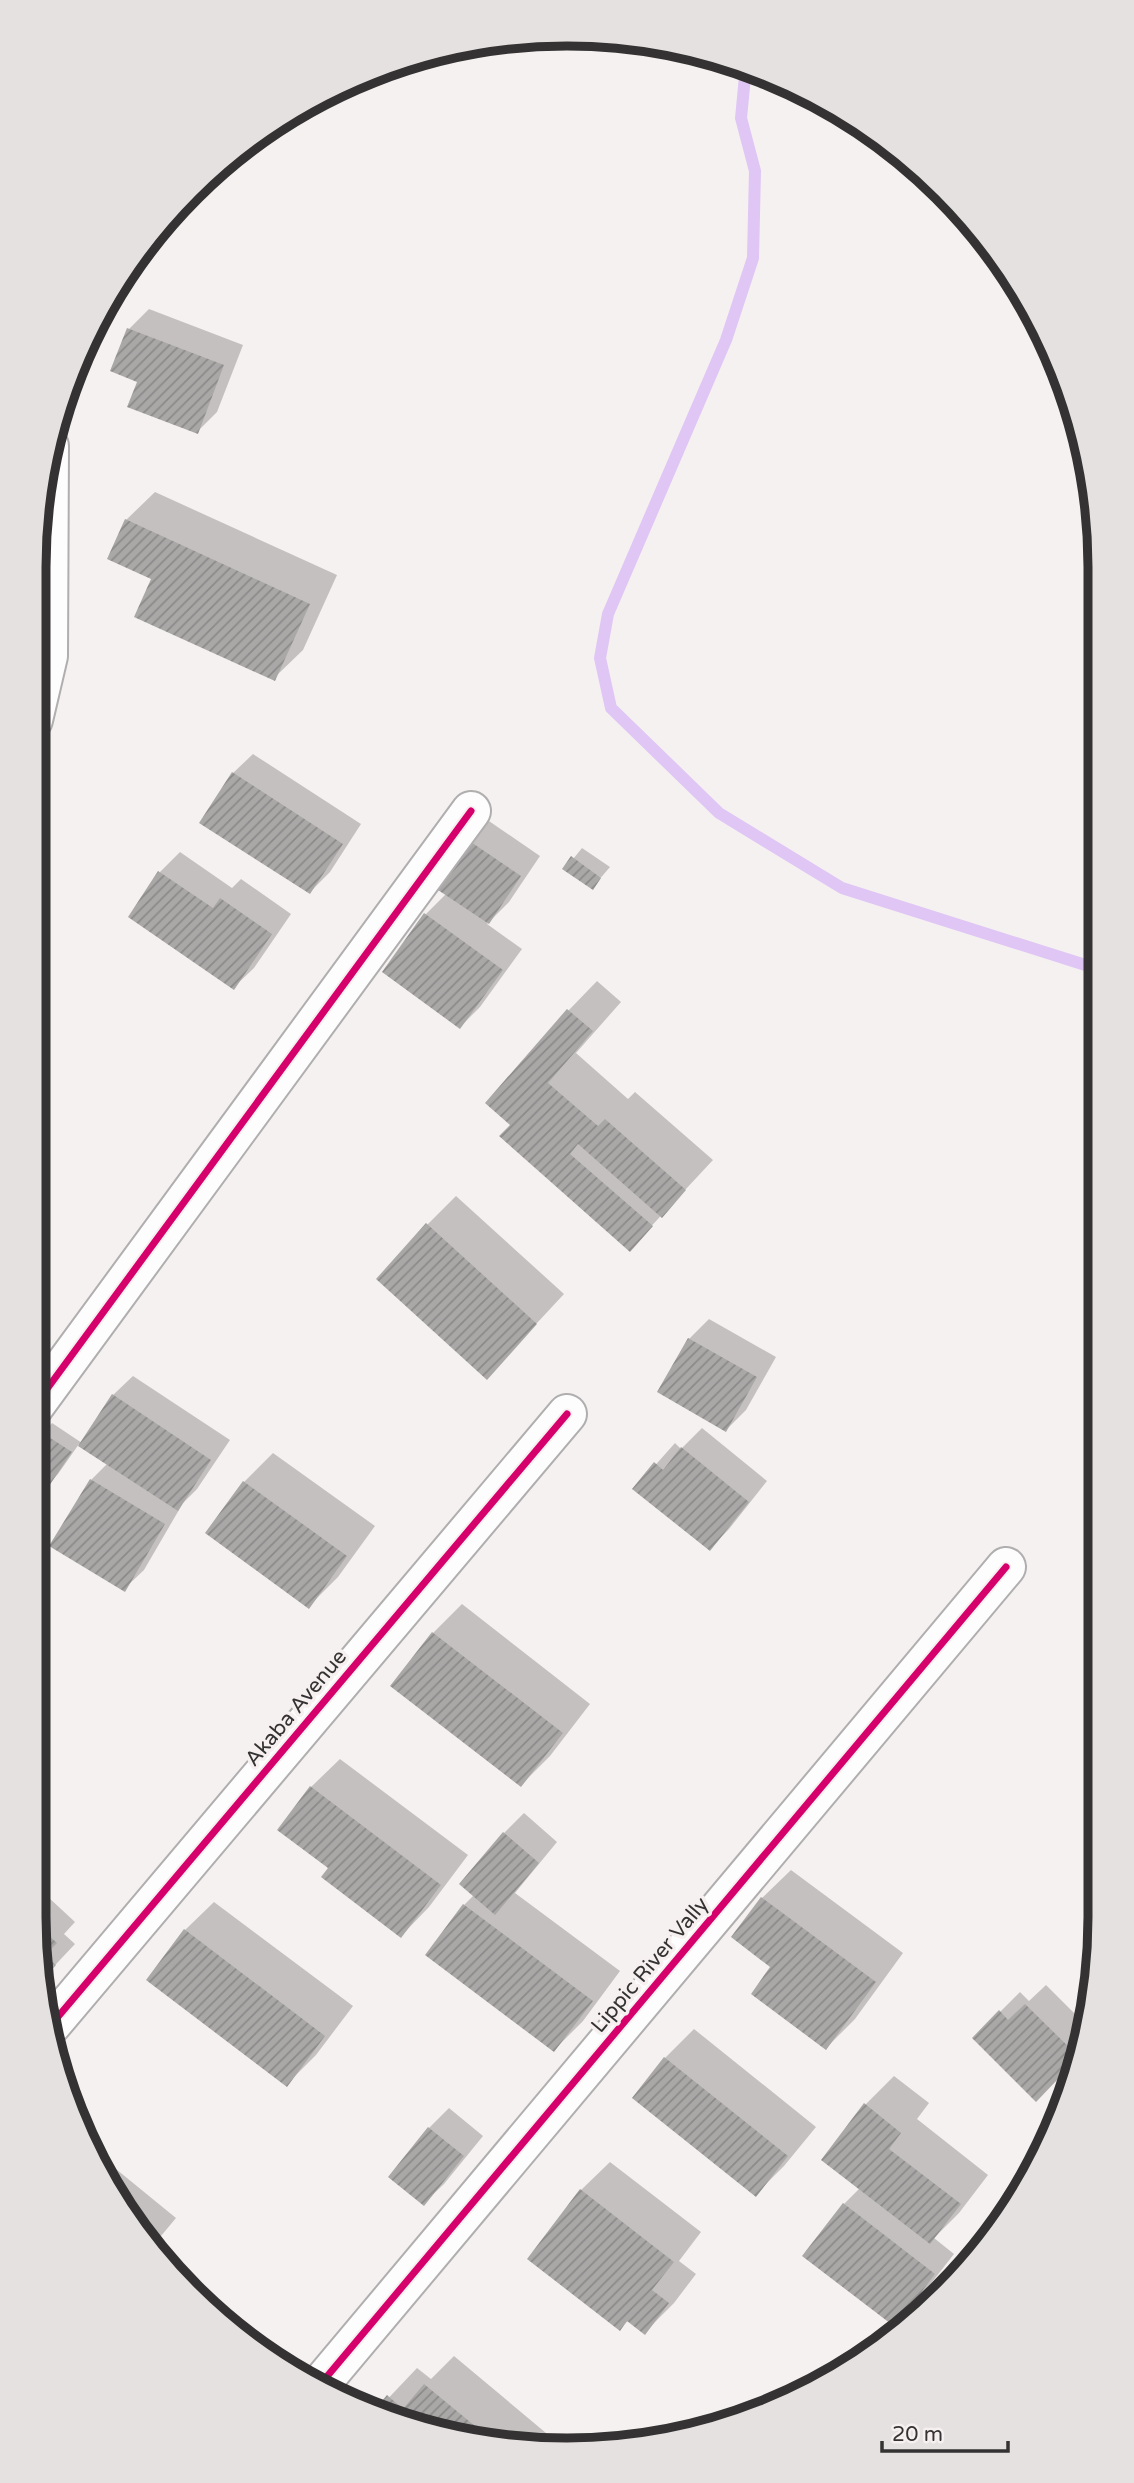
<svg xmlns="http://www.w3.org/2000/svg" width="1134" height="2483" viewBox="0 0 1134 2483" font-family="'Varela Round',sans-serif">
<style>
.shadow{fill:#0003}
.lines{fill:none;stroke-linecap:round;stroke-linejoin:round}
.stream{stroke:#dfc6f4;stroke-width:12}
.building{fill:url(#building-hatch)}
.street-casing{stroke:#b0aeae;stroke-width:42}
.street{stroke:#fefdfd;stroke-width:38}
.cycleway-casing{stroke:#f6f0f0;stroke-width:11}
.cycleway{stroke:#d6006c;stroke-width:7}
.labels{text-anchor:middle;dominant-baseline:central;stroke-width:7;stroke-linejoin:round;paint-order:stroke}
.street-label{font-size:21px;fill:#343232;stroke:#f6f0f0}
.rim{fill:none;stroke:#343232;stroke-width:9}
</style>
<defs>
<pattern id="building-hatch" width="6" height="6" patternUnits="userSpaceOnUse" patternTransform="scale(1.75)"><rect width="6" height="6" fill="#aaa7a7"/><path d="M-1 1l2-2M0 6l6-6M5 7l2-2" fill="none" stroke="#8b8989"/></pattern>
</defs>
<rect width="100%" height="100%" fill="#f5f1f1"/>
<path class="shadow" d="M 149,309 L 243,345 L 217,412 L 197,432 L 139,381 L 129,329 Z
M 155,492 L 337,575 L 303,650 L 274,678 L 154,578 L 126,520 Z
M 253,754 L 361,824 L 330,872 L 310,892 L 233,773 Z
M 486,819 L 540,856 L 509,902 L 487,924 L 522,949 L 480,1007 L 460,1027 L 384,972 L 426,914 L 447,893 L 435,885 Z
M 582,848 L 610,867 L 592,888 L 565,869 Z
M 180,852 L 232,888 L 241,879 L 291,914 L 254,968 L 234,987 L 130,916 L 160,872 Z
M 597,981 L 621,1002 L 576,1053 L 628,1099 L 635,1092 L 713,1160 L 630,1249 L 512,1125 L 487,1103 L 569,1010 Z
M 456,1196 L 564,1294 L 487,1377 L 427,1225 Z
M 709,1319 L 776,1357 L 746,1410 L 726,1430 L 689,1339 Z
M 133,1376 L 230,1440 L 197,1489 L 183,1503 L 144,1570 L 124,1589 L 91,1480 L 108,1463 L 79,1444 L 58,1474 L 49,1483 L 33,1447 L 52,1423 L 82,1443 L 113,1395 Z
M 702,1428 L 767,1481 L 729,1529 L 710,1549 L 634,1489 L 675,1443 L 681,1449 Z
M 273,1453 L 375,1526 L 338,1577 L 309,1606 L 208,1533 L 244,1482 Z
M 462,1604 L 590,1704 L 550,1756 L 521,1785 L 433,1633 Z
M 340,1759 L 468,1855 L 429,1907 L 401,1936 L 330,1868 L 311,1787 Z
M 524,1813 L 557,1842 L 515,1893 L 620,1971 L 583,2021 L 554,2050 L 464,1905 L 474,1895 L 504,1833 Z
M 791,1870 L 903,1953 L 855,2019 L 826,2048 L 773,1967 L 762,1898 Z
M 33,1883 L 75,1922 L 64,1934 L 75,1944 L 43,1978 L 33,1916 Z
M 214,1902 L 353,2006 L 316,2055 L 287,2084 L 185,1930 Z
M 1046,1985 L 1088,2027 L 1080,2054 L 1036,2099 L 974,2038 L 1020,1992 L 1029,2001 Z
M 694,2029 L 816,2127 L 784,2166 L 755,2195 L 634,2098 L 665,2058 Z
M 894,2076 L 929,2103 L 917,2119 L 988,2175 L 959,2213 L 934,2238 L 954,2254 L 914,2305 L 895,2324 L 844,2204 L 860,2188 L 865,2105 Z
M 449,2108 L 483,2136 L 444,2184 L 424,2203 L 429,2128 Z
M 89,2147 L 176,2218 L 151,2248 L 105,2183 Z
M 610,2162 L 701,2232 L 679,2261 L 696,2274 L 674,2303 L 645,2332 L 629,2320 L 620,2328 L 581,2190 Z
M 454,2356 L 558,2443 L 463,2440 L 379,2408 L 417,2368 L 431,2379 Z"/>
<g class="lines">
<path class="stream" d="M 746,66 L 741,118 L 755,171 L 753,258 L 726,340 L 608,614 L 600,658 L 611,708 L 719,813 L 842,888 L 1098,969"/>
</g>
<path class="building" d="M 127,328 L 224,365 L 198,434 L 127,407 L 137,382 L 110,371 Z
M 125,519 L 310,604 L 275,681 L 134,617 L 151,579 L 107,559 Z
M 232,772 L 343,844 L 310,894 L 199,823 Z
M 465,838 L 521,876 L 489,924 L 432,886 Z
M 571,856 L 601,878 L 593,890 L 562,869 Z
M 158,871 L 213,908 L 220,898 L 272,934 L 234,990 L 128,917 Z
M 424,913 L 503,970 L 460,1029 L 382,972 Z
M 567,1009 L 593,1031 L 548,1083 L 598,1126 L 605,1119 L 686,1190 L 662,1218 L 578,1144 L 570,1154 L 653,1226 L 630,1252 L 499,1136 L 510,1125 L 485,1103 Z
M 426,1223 L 537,1324 L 487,1380 L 376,1279 Z
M 688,1338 L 757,1377 L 726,1432 L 657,1392 Z
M 112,1394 L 211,1460 L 178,1511 L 78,1446 Z
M 41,1432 L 72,1452 L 49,1486 L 33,1475 L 33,1444 Z
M 681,1447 L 749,1502 L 710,1551 L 632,1489 L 654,1462 L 663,1470 Z
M 90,1479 L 165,1524 L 125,1592 L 49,1546 Z
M 243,1481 L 347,1556 L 309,1609 L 205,1533 Z
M 432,1632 L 563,1733 L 521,1787 L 390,1686 Z
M 310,1786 L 441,1885 L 401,1938 L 321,1877 L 328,1868 L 277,1830 Z
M 503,1832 L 539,1863 L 495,1915 L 459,1884 Z
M 761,1897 L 876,1982 L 826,2050 L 751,1994 L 770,1967 L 731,1937 Z
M 463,1904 L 593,2001 L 554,2052 L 425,1955 Z
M 34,1922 L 57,1943 L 45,1955 L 56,1965 L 44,1979 Z
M 184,1929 L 325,2036 L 287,2087 L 146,1980 Z
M 1025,2004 L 1079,2057 L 1036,2102 L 972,2038 L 999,2010 L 1008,2020 Z
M 664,2057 L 788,2156 L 756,2197 L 632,2098 Z
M 864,2103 L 901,2133 L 889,2149 L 961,2204 L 930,2244 L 821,2160 Z
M 428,2127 L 464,2156 L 424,2206 L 388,2177 Z
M 580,2189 L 674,2262 L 652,2290 L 669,2303 L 645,2335 L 627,2321 L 620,2331 L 527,2259 Z
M 843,2203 L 935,2274 L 895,2327 L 802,2256 Z
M 424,2384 L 492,2440 L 463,2440 L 377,2407 L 387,2395 L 403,2409 Z"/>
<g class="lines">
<g class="street-casing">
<path id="street" d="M 33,720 L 48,656 L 49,446
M 33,1408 L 471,811
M 51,2025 L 567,1414
M 319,2386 L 1006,1567"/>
</g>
<use href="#street" class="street"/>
<g class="cycleway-casing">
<path id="cycleway" d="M 33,1408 L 471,811
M 51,2025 L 567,1414
M 319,2386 L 1006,1567"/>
</g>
<use href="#cycleway" class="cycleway"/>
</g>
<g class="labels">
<g class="street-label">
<text transform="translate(296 1708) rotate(-50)">Akaba Avenue</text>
<text transform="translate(650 1965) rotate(-50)">Lippic River Vally</text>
</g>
</g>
<path d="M0 0H1134V2483H0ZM567 46H567A521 521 0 0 1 1088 567V1917A521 521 0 0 1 567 2438H567A521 521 0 0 1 46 1917V567A521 521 0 0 1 567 46Z" fill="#e6e1e1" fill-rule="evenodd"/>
<path class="rim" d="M567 46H567A521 521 0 0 1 1088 567V1917A521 521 0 0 1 567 2438H567A521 521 0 0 1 46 1917V567A521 521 0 0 1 567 46Z"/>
<path d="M882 2441v10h126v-10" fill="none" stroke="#343232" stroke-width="3.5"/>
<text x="892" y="2441" font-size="21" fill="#343232" stroke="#f6f0f0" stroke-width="5" paint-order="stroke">20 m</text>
</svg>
